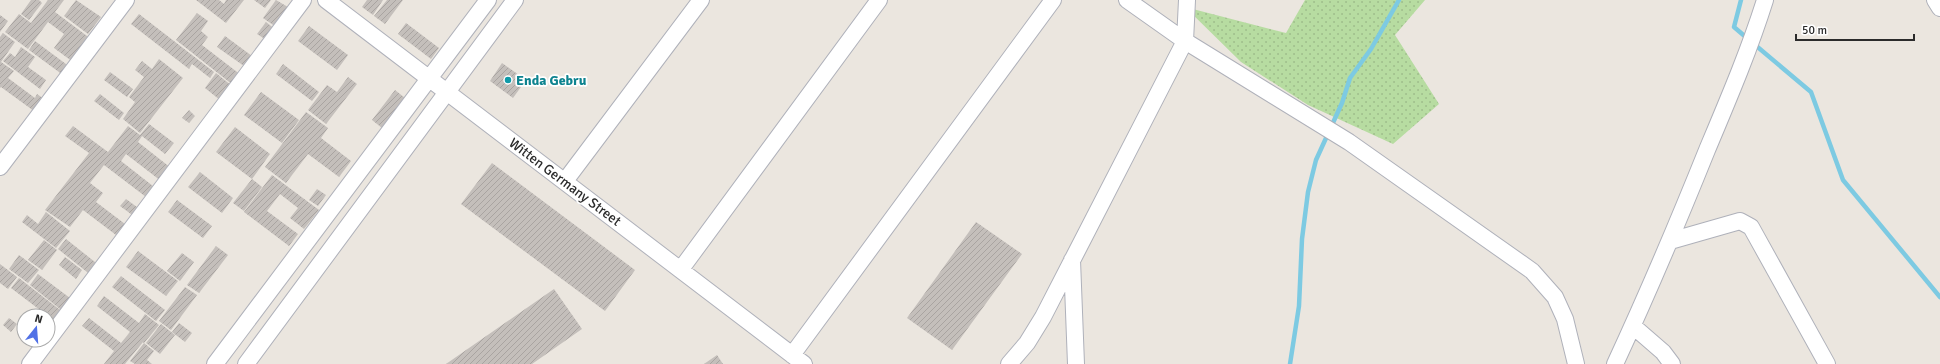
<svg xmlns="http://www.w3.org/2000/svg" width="1940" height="364" viewBox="0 0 1940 364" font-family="Signika,sans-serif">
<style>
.grass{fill:url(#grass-dots)}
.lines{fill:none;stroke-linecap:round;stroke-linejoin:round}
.stream{stroke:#7dcae2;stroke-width:4.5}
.building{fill:url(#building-hatch)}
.minor-casing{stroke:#afb1ba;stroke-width:18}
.minor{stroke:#fff;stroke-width:16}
.culture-dot{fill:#0f9aa8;stroke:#fff;stroke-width:1.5}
.labels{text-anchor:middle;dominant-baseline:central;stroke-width:3.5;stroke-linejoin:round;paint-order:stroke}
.culture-label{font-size:14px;font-weight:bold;fill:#0d838f;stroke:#fff;text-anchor:start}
.street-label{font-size:14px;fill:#2b2b2b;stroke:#fff}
</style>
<defs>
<pattern id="grass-dots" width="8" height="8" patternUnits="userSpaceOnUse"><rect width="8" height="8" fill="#b7dca1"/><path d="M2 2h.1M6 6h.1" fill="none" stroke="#9ebd8b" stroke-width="1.8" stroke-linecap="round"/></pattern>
<pattern id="building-hatch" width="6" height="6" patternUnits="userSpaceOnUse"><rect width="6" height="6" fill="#c4bfbb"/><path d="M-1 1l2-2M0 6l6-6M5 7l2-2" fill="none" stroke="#a9a4a1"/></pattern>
</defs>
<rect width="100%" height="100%" fill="#ebe6df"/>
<path class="grass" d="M 1305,0 L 1425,0 L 1395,35 L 1439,104 L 1393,144 L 1308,105 L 1241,62 L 1185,7 L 1286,33 Z"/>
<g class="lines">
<path class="stream" d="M 1741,0 L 1734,27 L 1748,39
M 1754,44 L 1811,92 L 1843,180 L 1940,297
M 1290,364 L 1299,306 L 1302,239 L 1308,192 L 1316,160 L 1342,103 L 1350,78 L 1371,49 L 1399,0"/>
</g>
<path class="building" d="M 31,0 L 39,0 L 42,3 L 29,20 L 21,14 Z
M 48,0 L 64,0 L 55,12 L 91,39 L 73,62 L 54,48 L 64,34 L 48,22 L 28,49 L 5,32 L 19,14 L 31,23 Z
M 76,0 L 101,17 L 88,34 L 64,16 Z
M 196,0 L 219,0 L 224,4 L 226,0 L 244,0 L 226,23 Z
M 254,0 L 271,0 L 265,8 Z
M 276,0 L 293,10 L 279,29 L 263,18 Z
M 367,0 L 383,0 L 373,15 L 362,7 Z
M 387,0 L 403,0 L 385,24 L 374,16 Z
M 197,13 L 208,21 L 201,31 L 208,37 L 202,45 L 241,75 L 233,85 L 176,40 Z
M 139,14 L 214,72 L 210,78 L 192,64 L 189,69 L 131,24 Z
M 0,15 L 8,21 L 0,32 Z
M 266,22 L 276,30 L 268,41 L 257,34 Z
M 406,23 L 439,48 L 431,59 L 398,34 Z
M 309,26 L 348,55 L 337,70 L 298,41 Z
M 3,33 L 15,42 L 1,62 L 14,71 L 8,78 L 35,98 L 37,94 L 47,101 L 38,114 L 1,87 L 0,88 L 0,37 Z
M 225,36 L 252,56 L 244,66 L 217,47 Z
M 35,41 L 70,67 L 63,75 L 29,50 Z
M 21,47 L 35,57 L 28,67 L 46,80 L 40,89 L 3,61 L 10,53 L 15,57 Z
M 159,59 L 183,78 L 140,133 L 123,119 L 135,102 L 129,97 L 144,77 L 135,70 L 142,61 L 152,69 Z
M 502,63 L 526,80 L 513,98 L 490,81 Z
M 283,64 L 319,92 L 312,101 L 276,74 Z
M 110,72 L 133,89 L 127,97 L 104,80 Z
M 216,73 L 232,86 L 220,100 L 205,88 Z
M 348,77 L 357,84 L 326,124 L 308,110 L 327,85 L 337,92 Z
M 395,90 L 405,98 L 382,128 L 372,120 Z
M 261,92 L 299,120 L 282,143 L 244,115 Z
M 100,94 L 124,113 L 119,120 L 94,101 Z
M 189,110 L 195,116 L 189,123 L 182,118 Z
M 306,112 L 328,128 L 321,138 L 351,161 L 339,177 L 308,154 L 286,183 L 265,167 Z
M 149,124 L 174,143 L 165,154 L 142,136 L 138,142 L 171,168 L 161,181 L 126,154 L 121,161 L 158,190 L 150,200 L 104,165 L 90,183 L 103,193 L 96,202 L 129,227 L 120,238 L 83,210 L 70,227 L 45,210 L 89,153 L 65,136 L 73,126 L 108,152 L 128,126 L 140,135 Z
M 235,127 L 270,154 L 252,179 L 262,187 L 244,211 L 233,203 L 252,179 L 216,152 Z
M 492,163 L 635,270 L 605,311 L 461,204 Z
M 200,172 L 233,198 L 222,213 L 188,187 Z
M 272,175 L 319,210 L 304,229 L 290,218 L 298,208 L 280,194 L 267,211 L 298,234 L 289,246 L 244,212 Z
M 317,189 L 326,195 L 318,206 L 309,200 Z
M 126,199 L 141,210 L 135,217 L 120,206 Z
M 177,200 L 212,226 L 203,238 L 168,212 Z
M 46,212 L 70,231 L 56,248 L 22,222 L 27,215 L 38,224 Z
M 976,222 L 1022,254 L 952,350 L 907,318 Z
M 66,239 L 100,266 L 92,276 L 58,249 Z
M 44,240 L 57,250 L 42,270 L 28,260 Z
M 216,246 L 228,255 L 199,293 L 187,285 Z
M 138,251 L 178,281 L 166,296 L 126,267 Z
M 182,253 L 194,262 L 180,281 L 167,271 Z
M 19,255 L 39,270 L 28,283 L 9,269 Z
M 65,257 L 82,270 L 76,279 L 59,265 Z
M 0,264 L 17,277 L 8,289 L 0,283 Z
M 38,274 L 74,301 L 65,313 L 30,285 Z
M 121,276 L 165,310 L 156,321 L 112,287 Z
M 19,278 L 64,313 L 57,323 L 11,288 Z
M 185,287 L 197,295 L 171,330 L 159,321 Z
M 554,289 L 582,329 L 532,364 L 446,364 Z
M 104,296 L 139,323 L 145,314 L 159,325 L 144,343 L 97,306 Z
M 9,318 L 17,324 L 11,332 L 3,325 Z
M 89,318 L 121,343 L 130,332 L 143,342 L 125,364 L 104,364 L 114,351 L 82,326 Z
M 179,323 L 192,333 L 185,342 L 172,332 Z
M 161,324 L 175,335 L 160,354 L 146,343 Z
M 144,343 L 154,351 L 147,360 L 152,364 L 135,364 L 130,361 Z
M 717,355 L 723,364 L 704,364 Z"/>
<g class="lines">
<g class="minor-casing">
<path id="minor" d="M 326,0 L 804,364
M 1127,0 L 1185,41 L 1349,142 L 1532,271 L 1555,297 L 1565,319 L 1576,364
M 1935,0 L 1940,8
M 0,167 L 126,0
M 565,181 L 701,0
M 1670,241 L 1740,221 L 1751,227 L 1827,364
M 1072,260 L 1076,364
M 681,269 L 879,0
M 1633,326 L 1663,352 L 1672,364
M 792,355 L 1053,0
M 30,364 L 303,0
M 215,364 L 488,0
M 246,364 L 515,0
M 1009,364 L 1027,343 L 1043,317 L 1185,41 L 1187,0
M 1615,364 C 1648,293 1678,222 1707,150 C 1728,100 1749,51 1765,0"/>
</g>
<use href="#minor" class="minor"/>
</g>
<circle class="culture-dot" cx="508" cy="80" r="4"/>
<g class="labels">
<g class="culture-label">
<text x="516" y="80">Enda Gebru</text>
</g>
<g class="street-label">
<text transform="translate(565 182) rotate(37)">Witten Germany Street</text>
</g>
</g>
<g transform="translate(36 328) rotate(17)"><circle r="19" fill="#ffffff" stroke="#aaaaaa"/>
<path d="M0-3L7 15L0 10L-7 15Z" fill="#5171e6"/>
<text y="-6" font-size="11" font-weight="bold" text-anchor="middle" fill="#2b2b2b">N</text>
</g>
<path d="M1796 34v6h118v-6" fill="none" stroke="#2b2b2b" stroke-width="2"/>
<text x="1802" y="34" font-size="12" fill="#2b2b2b" stroke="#ffffff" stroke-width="3" paint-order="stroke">50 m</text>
</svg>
